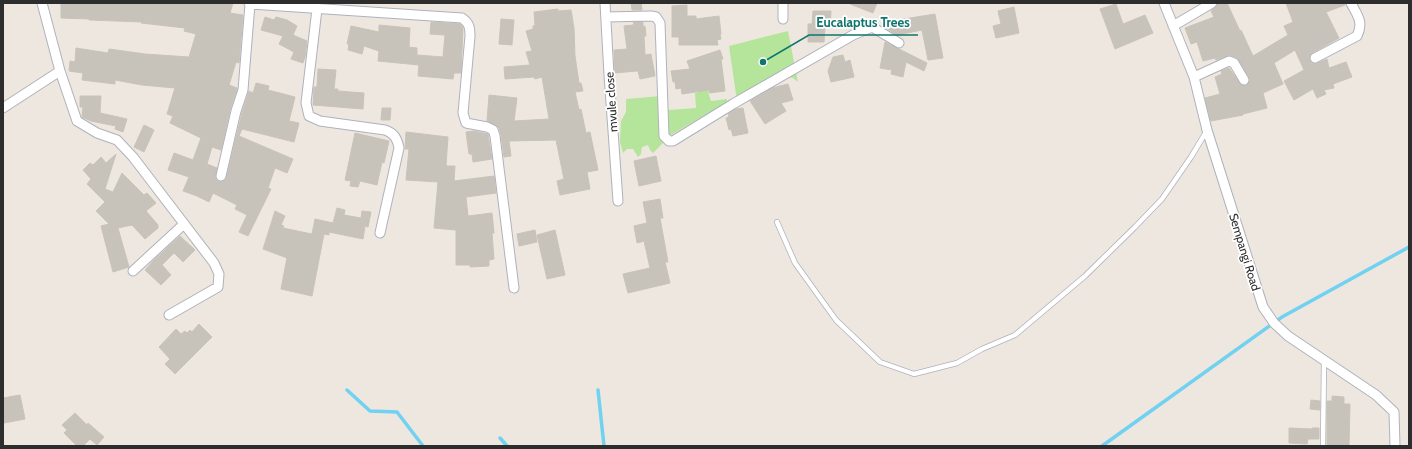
<svg xmlns="http://www.w3.org/2000/svg" width="1412" height="449" viewBox="0 0 1412 449" font-family="Cabin,sans-serif">
<style>
.green{fill:#b5e59b}
.lines{fill:none;stroke-linecap:round;stroke-linejoin:round}
.stream{stroke:#71d1f1;stroke-width:3.5}
.building{fill:#c7c2ba;stroke:#cac3b8}
.service-casing{stroke:#afb2bd;stroke-width:6}
.minor-casing{stroke:#afb2bd;stroke-width:11}
.service{stroke:#fff;stroke-width:4.5}
.minor{stroke:#fff;stroke-width:9}
.labels{text-anchor:middle;dominant-baseline:central;stroke-width:3.5;stroke-linejoin:round;paint-order:stroke}
.street-label{font-size:12px;fill:#2d2d2d;stroke:#fff}
.leader{fill:none;stroke:#0f766e;stroke-width:1.5}
.callout-dot{fill:#0f766e;stroke:#fff;stroke-width:1.5}
.callout-label{font-size:13px;text-anchor:middle;font-weight:bold;fill:#0f766e;stroke:#fff;stroke-width:3.5;stroke-linejoin:round;paint-order:stroke}
</style>
<rect width="100%" height="100%" fill="#eee7df"/>
<path class="green" d="M 788,31 L 798,82 L 793,78 L 788,77 L 737,101 L 729,46 Z
M 707,89 L 711,101 L 727,99 L 727,102 L 669,136 L 668,110 L 696,108 L 695,93 Z
M 661,96 L 663,143 L 653,153 L 650,150 L 648,145 L 642,147 L 641,154 L 638,157 L 633,149 L 627,149 L 623,153 L 620,142 L 621,121 L 626,112 L 626,99 Z"/>
<g class="lines">
<path class="stream" d="M 347,390 L 370,411 L 397,412 L 423,446
M 598,390 L 604,446
M 500,438 L 507,446
M 1102,446 L 1282,317 L 1409,247"/>
</g>
<path class="building" d="M 61,3 L 233,3 L 230,13 L 243,15 L 239,63 L 236,62 L 229,85 L 237,88 L 237,89 L 230,110 L 221,150 L 212,147 L 207,164 L 217,168 L 215,177 L 217,181 L 222,182 L 226,180 L 242,113 L 249,91 L 253,93 L 256,83 L 269,86 L 268,90 L 295,97 L 289,121 L 299,123 L 294,142 L 242,129 L 239,136 L 293,159 L 287,173 L 275,168 L 268,188 L 271,189 L 248,236 L 239,232 L 247,215 L 235,209 L 237,205 L 213,193 L 209,202 L 197,196 L 183,191 L 189,177 L 168,170 L 174,153 L 193,160 L 201,138 L 170,123 L 173,116 L 167,114 L 175,88 L 142,85 L 115,80 L 115,84 L 82,80 L 83,73 L 69,71 L 70,61 L 75,62 L 76,48 L 108,53 L 109,49 L 145,54 L 189,57 L 196,34 L 184,31 L 185,28 L 141,23 L 142,22 L 89,20 L 89,19 L 61,18 Z
M 631,3 L 641,3 L 642,10 L 632,10 Z
M 850,3 L 877,3 L 873,13 L 850,4 Z
M 1218,3 L 1227,3 L 1240,31 L 1241,30 L 1253,56 L 1288,35 L 1284,26 L 1293,22 L 1286,3 L 1345,3 L 1345,5 L 1326,12 L 1339,38 L 1312,53 L 1309,58 L 1311,63 L 1315,64 L 1327,59 L 1329,68 L 1346,62 L 1352,77 L 1333,84 L 1334,88 L 1324,90 L 1326,94 L 1317,98 L 1313,89 L 1294,100 L 1284,81 L 1304,70 L 1295,50 L 1274,63 L 1283,84 L 1263,93 L 1267,108 L 1243,114 L 1243,115 L 1211,121 L 1205,98 L 1220,94 L 1215,77 L 1222,74 L 1221,71 L 1229,68 L 1241,85 L 1247,85 L 1250,80 L 1249,77 L 1237,58 L 1229,55 L 1216,60 L 1215,58 L 1203,61 L 1197,42 L 1191,44 L 1185,28 L 1214,17 L 1211,11 L 1217,6 Z
M 1116,4 L 1123,24 L 1145,15 L 1153,33 L 1115,49 L 1100,9 Z
M 687,5 L 687,16 L 696,16 L 696,19 L 719,16 L 721,34 L 720,34 L 721,39 L 717,40 L 718,45 L 679,45 L 679,37 L 672,37 L 672,6 Z
M 1014,7 L 1019,33 L 996,38 L 993,26 L 1001,24 L 998,11 Z
M 558,9 L 558,11 L 571,10 L 574,28 L 575,56 L 579,83 L 581,83 L 583,91 L 575,92 L 579,110 L 581,109 L 586,133 L 590,132 L 598,170 L 587,172 L 590,189 L 560,195 L 557,181 L 564,179 L 556,140 L 509,141 L 511,156 L 504,157 L 501,135 L 499,128 L 496,125 L 487,121 L 489,95 L 517,98 L 514,121 L 549,119 L 542,77 L 535,79 L 534,77 L 505,79 L 504,67 L 530,65 L 526,52 L 532,51 L 526,31 L 533,29 L 533,26 L 535,25 L 534,12 Z
M 813,11 L 831,11 L 830,28 L 825,27 L 824,42 L 808,42 L 808,24 L 812,24 Z
M 935,14 L 943,58 L 928,60 L 922,30 L 897,35 L 883,26 L 883,24 L 898,22 L 898,20 Z
M 265,17 L 274,20 L 276,17 L 287,20 L 297,26 L 293,35 L 307,41 L 305,57 L 303,63 L 291,59 L 294,52 L 279,44 L 283,36 L 261,30 Z
M 501,19 L 514,20 L 512,45 L 499,44 Z
M 431,22 L 460,24 L 463,28 L 461,73 L 454,73 L 453,79 L 418,76 L 419,65 L 378,61 L 379,51 L 364,46 L 362,54 L 348,50 L 349,44 L 347,44 L 351,26 L 379,32 L 379,25 L 410,28 L 409,47 L 417,48 L 417,55 L 443,57 L 445,35 L 430,34 Z
M 634,22 L 643,22 L 643,27 L 645,26 L 646,36 L 644,36 L 645,55 L 651,54 L 655,76 L 640,79 L 638,71 L 637,71 L 615,73 L 614,50 L 627,49 L 624,26 L 633,25 Z
M 885,42 L 927,63 L 924,71 L 906,62 L 903,77 L 891,74 L 892,70 L 880,68 Z
M 720,50 L 723,59 L 721,59 L 725,91 L 709,93 L 709,90 L 682,94 L 681,88 L 676,89 L 675,82 L 673,82 L 671,71 L 690,69 L 687,61 Z
M 843,55 L 845,62 L 850,60 L 854,77 L 831,82 L 828,71 L 833,57 Z
M 318,69 L 336,70 L 334,89 L 338,89 L 338,91 L 364,93 L 363,109 L 313,105 L 314,87 L 317,87 Z
M 788,84 L 793,100 L 781,103 L 786,111 L 765,124 L 750,101 L 772,88 Z
M 80,96 L 101,96 L 100,113 L 127,119 L 123,132 L 115,129 L 116,126 L 91,121 L 82,117 L 83,107 L 80,107 Z
M 382,108 L 391,108 L 390,120 L 381,120 Z
M 743,108 L 748,133 L 733,136 L 731,129 L 729,130 L 726,118 L 729,117 L 728,114 L 736,109 Z
M 144,125 L 154,130 L 144,152 L 134,147 Z
M 474,131 L 488,134 L 492,159 L 473,162 L 472,154 L 469,154 L 466,132 Z
M 406,132 L 448,137 L 446,166 L 455,166 L 454,181 L 494,176 L 496,193 L 466,197 L 468,216 L 492,213 L 494,233 L 492,233 L 494,259 L 489,260 L 489,266 L 470,267 L 470,265 L 456,265 L 456,230 L 434,228 L 438,182 L 406,180 L 409,149 L 405,149 Z
M 355,133 L 389,141 L 384,163 L 382,162 L 377,185 L 360,181 L 358,187 L 350,186 L 351,181 L 345,180 Z
M 116,154 L 105,189 L 113,192 L 122,173 L 144,195 L 147,193 L 156,203 L 146,211 L 158,225 L 158,228 L 145,239 L 132,225 L 118,228 L 129,267 L 113,272 L 101,226 L 109,224 L 96,211 L 105,202 L 87,184 L 91,179 L 83,170 L 90,163 L 93,165 L 101,157 L 106,163 Z
M 656,156 L 661,181 L 639,186 L 634,161 Z
M 660,199 L 663,218 L 660,218 L 668,262 L 665,262 L 670,283 L 628,293 L 623,274 L 650,268 L 644,241 L 637,243 L 634,226 L 647,223 L 643,202 Z
M 337,208 L 345,210 L 344,215 L 361,218 L 362,211 L 371,212 L 368,227 L 365,226 L 363,239 L 329,232 L 329,235 L 324,234 L 312,296 L 281,289 L 287,258 L 263,249 L 275,211 L 285,216 L 281,225 L 284,226 L 283,228 L 312,234 L 315,219 L 333,223 Z
M 535,230 L 537,242 L 519,246 L 517,234 Z
M 555,230 L 565,275 L 547,279 L 537,235 Z
M 180,236 L 195,250 L 183,262 L 174,253 L 162,265 L 171,275 L 161,285 L 145,270 L 154,260 Z
M 199,324 L 212,337 L 175,374 L 165,364 L 170,359 L 159,347 L 176,329 L 181,334 L 185,331 L 187,333 L 190,330 L 192,332 Z
M 20,395 L 25,419 L 4,423 L 3,398 Z
M 1332,396 L 1344,397 L 1344,404 L 1350,404 L 1349,446 L 1327,446 L 1327,401 L 1332,401 Z
M 1311,400 L 1320,401 L 1320,410 L 1310,409 Z
M 75,413 L 87,425 L 88,423 L 104,437 L 97,445 L 90,439 L 83,446 L 77,446 L 64,433 L 67,430 L 62,425 Z
M 1289,428 L 1312,429 L 1312,428 L 1319,428 L 1319,439 L 1308,439 L 1307,444 L 1289,443 Z"/>
<g class="lines">
<g class="service-casing">
<path id="service" d="M 777,222 L 795,263 L 836,320 L 880,362 L 914,374 L 957,363 L 982,349 L 1015,335 L 1085,276 L 1134,228 L 1162,199 L 1191,157 L 1206,132
M 1323,446 L 1324,360"/>
</g>
<g class="minor-casing">
<path id="minor" d="M 42,3 L 60,71 L 77,121 L 97,133 L 117,140 L 133,157 L 214,263 L 219,274 L 218,287 L 169,315
M 249,3 L 250,4 L 462,18 C 469,23 470,27 470,36 L 463,113 L 466,123 L 487,127 L 493,130 L 495,136 L 514,288
M 605,3 L 609,75 L 618,201
M 1164,3 L 1194,77 L 1207,130 L 1263,307 L 1274,323 L 1288,336 L 1376,395 L 1394,412 L 1395,446
M 317,9 L 306,103 L 309,116 L 320,121 L 385,130 C 394,133 397,138 399,148 L 380,233
M 606,17 L 651,16 L 656,17 L 660,23 L 664,136 L 669,141 L 673,141 L 733,104 L 853,35 L 872,27 L 899,43
M 783,19 L 783,3
M 1173,26 L 1212,3
M 1315,58 L 1357,36 C 1364,22 1357,15 1351,3
M 1194,77 L 1229,61 L 1234,63 L 1244,80
M 3,108 L 60,71
M 221,176 L 236,111 L 243,90 L 250,4
M 133,271 L 184,224"/>
</g>
<use href="#service" class="service"/>
<use href="#minor" class="minor"/>
</g>
<g class="labels">
<g class="street-label">
<text transform="translate(611 102) rotate(-94)">mvule close</text>
<text transform="translate(1245 252) rotate(73)">Sempangi Road</text>
</g>
</g>
<path class="leader" d="M763 62L809 35H918"/>
<circle class="callout-dot" cx="763" cy="62" r="4"/>
<g class="callout-label">
<text x="863" y="27">Eucalaptus Trees</text>
</g>
<rect width="1412" height="449" fill="none" stroke="#2d2d2d" stroke-width="8"/>
</svg>
